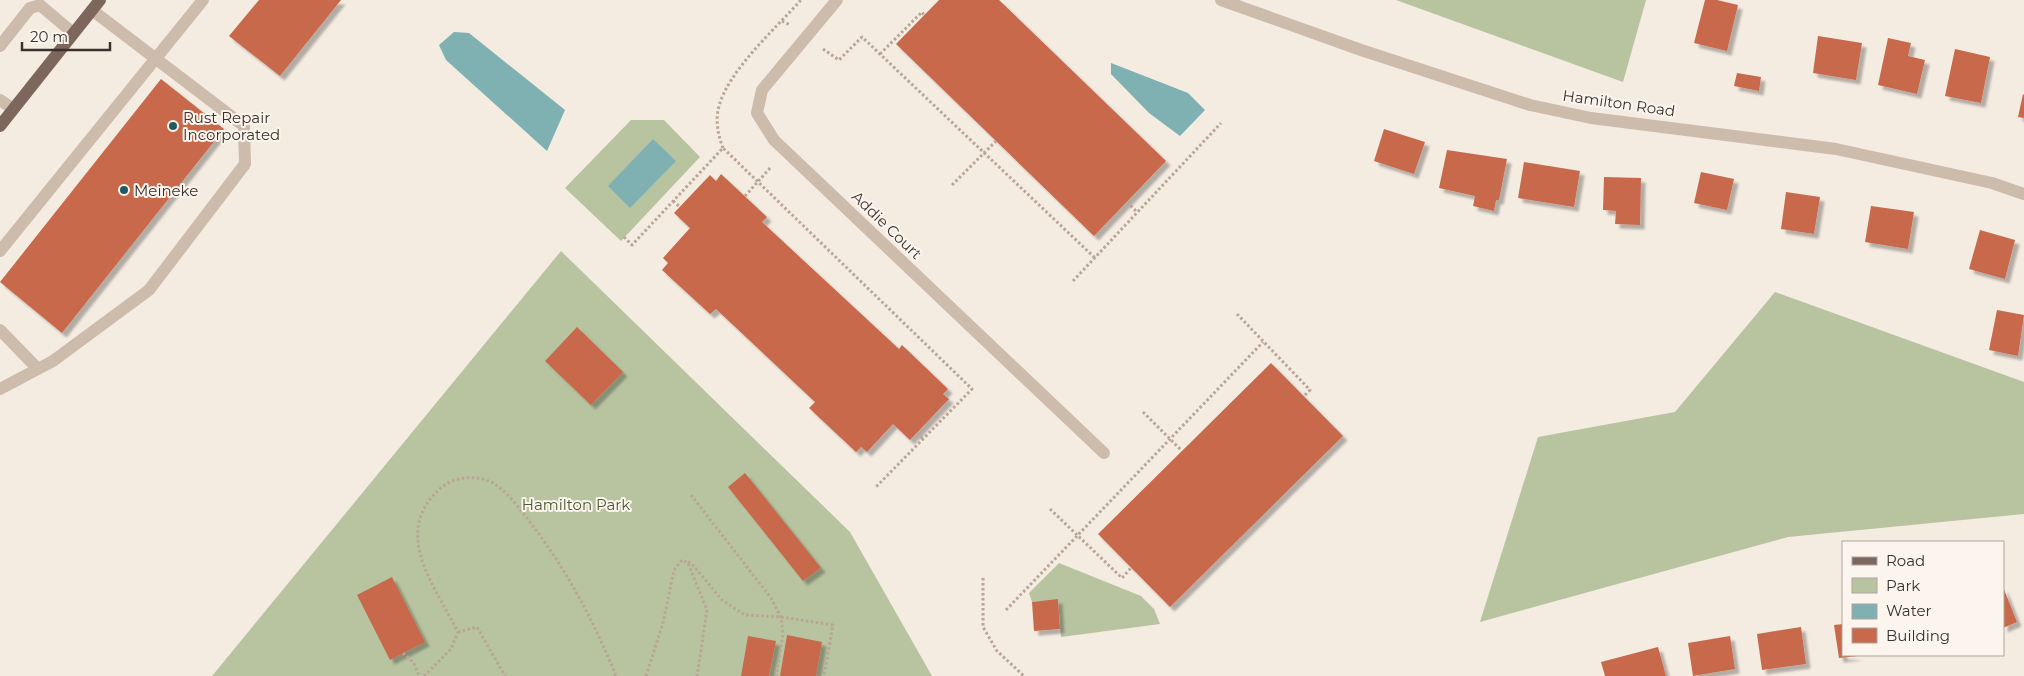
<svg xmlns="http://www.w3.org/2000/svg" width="2024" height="676" viewBox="0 0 2024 676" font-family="Montserrat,sans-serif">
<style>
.green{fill:#b8c4a0}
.water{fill:#7fb0b2}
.building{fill:#c8694b;filter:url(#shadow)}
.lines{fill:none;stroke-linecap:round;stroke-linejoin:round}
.path{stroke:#b9a596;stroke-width:3;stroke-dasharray:2.5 2.5;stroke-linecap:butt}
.service{stroke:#cdbbac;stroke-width:12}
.tertiary{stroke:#cdbbac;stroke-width:12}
.primary{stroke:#7d675c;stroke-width:12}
.poi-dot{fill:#1f5a5e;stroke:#fbf5ee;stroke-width:2}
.labels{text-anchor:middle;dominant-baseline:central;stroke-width:4;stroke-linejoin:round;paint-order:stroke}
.street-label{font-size:15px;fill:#3b302b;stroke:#fbf5ee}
.poi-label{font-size:15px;fill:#3b302b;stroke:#fbf5ee;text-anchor:start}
.park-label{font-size:15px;fill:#4a5a2e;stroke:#fbf5ee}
</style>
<defs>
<filter id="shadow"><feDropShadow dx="4.5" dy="4.5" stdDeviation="1" flood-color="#0004"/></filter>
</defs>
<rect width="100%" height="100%" fill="#f4ebe1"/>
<path class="green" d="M 1396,0 L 1646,0 L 1623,82 Z
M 631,120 L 664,120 L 700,157 L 621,241 L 565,188 Z
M 561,251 L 850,532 L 932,676 L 212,676 Z
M 1775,292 L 2024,382 L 2024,514 L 1788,537 L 1480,622 L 1538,437 L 1675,412 Z
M 1059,563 L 1141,596 L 1154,609 L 1160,624 L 1061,637 L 1058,600 L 1032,602 L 1029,593 Z"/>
<path class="water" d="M 454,32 L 469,33 L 565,110 L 547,151 L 446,60 L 439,45 Z
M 1111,63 L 1188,93 L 1205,110 L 1180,136 L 1149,113 L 1111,74 Z
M 653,139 L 676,161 L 630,208 L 608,186 Z"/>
<path class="building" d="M 259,0 L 341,0 L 280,76 L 229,36 Z
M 939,0 L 999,0 L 1166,161 L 1094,236 L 896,44 Z
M 1705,0 L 1717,0 L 1738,5 L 1727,51 L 1694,43 Z
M 1818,36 L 1862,43 L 1856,80 L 1813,73 Z
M 1888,38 L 1911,43 L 1908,56 L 1925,60 L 1917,94 L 1878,85 Z
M 1955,49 L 1990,57 L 1981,103 L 1945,96 Z
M 1737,73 L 1761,77 L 1759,91 L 1734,86 Z
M 161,79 L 224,129 L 62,333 L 0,282 Z
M 2023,94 L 2024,95 L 2024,118 L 2018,117 Z
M 1384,129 L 1425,142 L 1414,174 L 1374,161 Z
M 1447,150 L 1507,159 L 1499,200 L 1496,200 L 1494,211 L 1473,206 L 1475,196 L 1439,188 Z
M 1524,162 L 1580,171 L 1574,207 L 1518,198 Z
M 1701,172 L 1734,179 L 1727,210 L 1694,203 Z
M 721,174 L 767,217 L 762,222 L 899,349 L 902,345 L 948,389 L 943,394 L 949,399 L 910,440 L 893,424 L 867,452 L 861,447 L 856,452 L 809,408 L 815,402 L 716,309 L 710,314 L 662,270 L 668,263 L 663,258 L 690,228 L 674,213 L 710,175 L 716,181 Z
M 1604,177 L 1641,178 L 1640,225 L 1615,224 L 1616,211 L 1603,210 Z
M 1786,192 L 1820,197 L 1814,234 L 1781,229 Z
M 1871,206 L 1914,212 L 1908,249 L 1865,242 Z
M 1980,230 L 2015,240 L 2005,279 L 1969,269 Z
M 1997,310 L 2024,315 L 2018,356 L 1989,350 Z
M 577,327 L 623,372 L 591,405 L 545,361 Z
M 1271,363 L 1343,436 L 1170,607 L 1098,534 Z
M 745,473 L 821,568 L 803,581 L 728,487 Z
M 392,577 L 425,642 L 390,660 L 357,595 Z
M 2003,587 L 2017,622 L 2003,628 Z
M 1058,599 L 1060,629 L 1034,631 L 1032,602 Z
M 1843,624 L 1843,655 L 1858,656 L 1839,658 L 1834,625 Z
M 1801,627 L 1806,664 L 1762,670 L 1757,634 Z
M 787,635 L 822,642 L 816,676 L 780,676 Z
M 748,636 L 776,641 L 769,676 L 741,676 Z
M 1730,636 L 1735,669 L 1693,676 L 1688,643 Z
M 1658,647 L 1666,676 L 1605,676 L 1601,662 Z"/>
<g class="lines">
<path class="path" d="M 782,21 L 790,25
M 823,49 L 839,60 L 862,37 L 1095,258
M 880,54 L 922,12 L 924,15
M 723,148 C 718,135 715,120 719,106 C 729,70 775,29 801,0
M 952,185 L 996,141
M 745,196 L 771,167
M 673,201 L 680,207
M 1127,202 L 1137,212
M 624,237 L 632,245 L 723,148 L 972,389 L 875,488
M 1073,281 L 1221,123
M 1237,314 L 1310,390 L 1304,396
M 1143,412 L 1182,451
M 917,433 L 923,439
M 691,495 L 771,598 L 781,617 L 783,634 L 776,676
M 1050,509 L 1122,578 L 1131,568
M 688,562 L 692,564 L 722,600 L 745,615 L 781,617 L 833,625 L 824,676
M 983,578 L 983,627 L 997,651 L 1024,676
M 1006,610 L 1263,342
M 458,632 L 477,627 L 505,676
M 403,653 L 414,663 L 419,676
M 424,676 L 451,649 L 458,632 C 434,585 390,531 442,487 C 454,477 475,475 489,481 C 505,488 516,505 527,518 C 565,567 593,619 616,676
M 646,676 L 663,623 L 674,570 L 682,560 L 688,563 L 707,610 L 697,676"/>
<path class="service" d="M 837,0 L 762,90 L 757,113 L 774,140 L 1104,453
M 0,46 L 30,8 L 40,5 L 73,33
M 0,100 L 13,109
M 0,251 L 203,0
M 0,330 L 38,369
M 0,389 L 53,361 L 149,290 L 245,164 L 244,126 L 92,10"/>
<path class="tertiary" d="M 1221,0 L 1361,50 L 1530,105 L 1591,118 L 1836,149 L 1992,183 L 2024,194"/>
<path class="primary" d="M 0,126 L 100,0"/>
</g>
<g class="poi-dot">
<circle cx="173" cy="126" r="5"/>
<circle cx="124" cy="190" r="5"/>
</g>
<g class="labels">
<g class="street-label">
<text transform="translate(1619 103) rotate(8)">Hamilton Road</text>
<text transform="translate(887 225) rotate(44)">Addie Court</text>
</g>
<g class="poi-label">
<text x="183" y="117">Rust Repair<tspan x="183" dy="17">Incorporated</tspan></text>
<text x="134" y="190">Meineke</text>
</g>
<g class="park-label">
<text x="576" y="504">Hamilton Park</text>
</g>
</g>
<rect x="1842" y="541" width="162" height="115" fill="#fbf5ee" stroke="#aea6a0"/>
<rect x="1852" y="557" width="25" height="8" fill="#7d675c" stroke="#aea6a0"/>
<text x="1886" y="566" font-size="15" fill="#3b302b">Road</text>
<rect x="1852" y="578" width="25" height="15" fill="#b8c4a0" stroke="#aea6a0"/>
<text x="1886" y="591" font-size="15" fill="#3b302b">Park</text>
<rect x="1852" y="604" width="25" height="15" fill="#7fb0b2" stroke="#aea6a0"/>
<text x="1886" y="616" font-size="15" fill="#3b302b">Water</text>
<rect x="1852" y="628" width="25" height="15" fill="#c8694b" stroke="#aea6a0"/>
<text x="1886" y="641" font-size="15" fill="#3b302b">Building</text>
<path d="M22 42v8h88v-8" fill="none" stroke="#3b302b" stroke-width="2.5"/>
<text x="30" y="42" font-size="15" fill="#3b302b" stroke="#fbf5ee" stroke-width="4" paint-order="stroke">20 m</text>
</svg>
